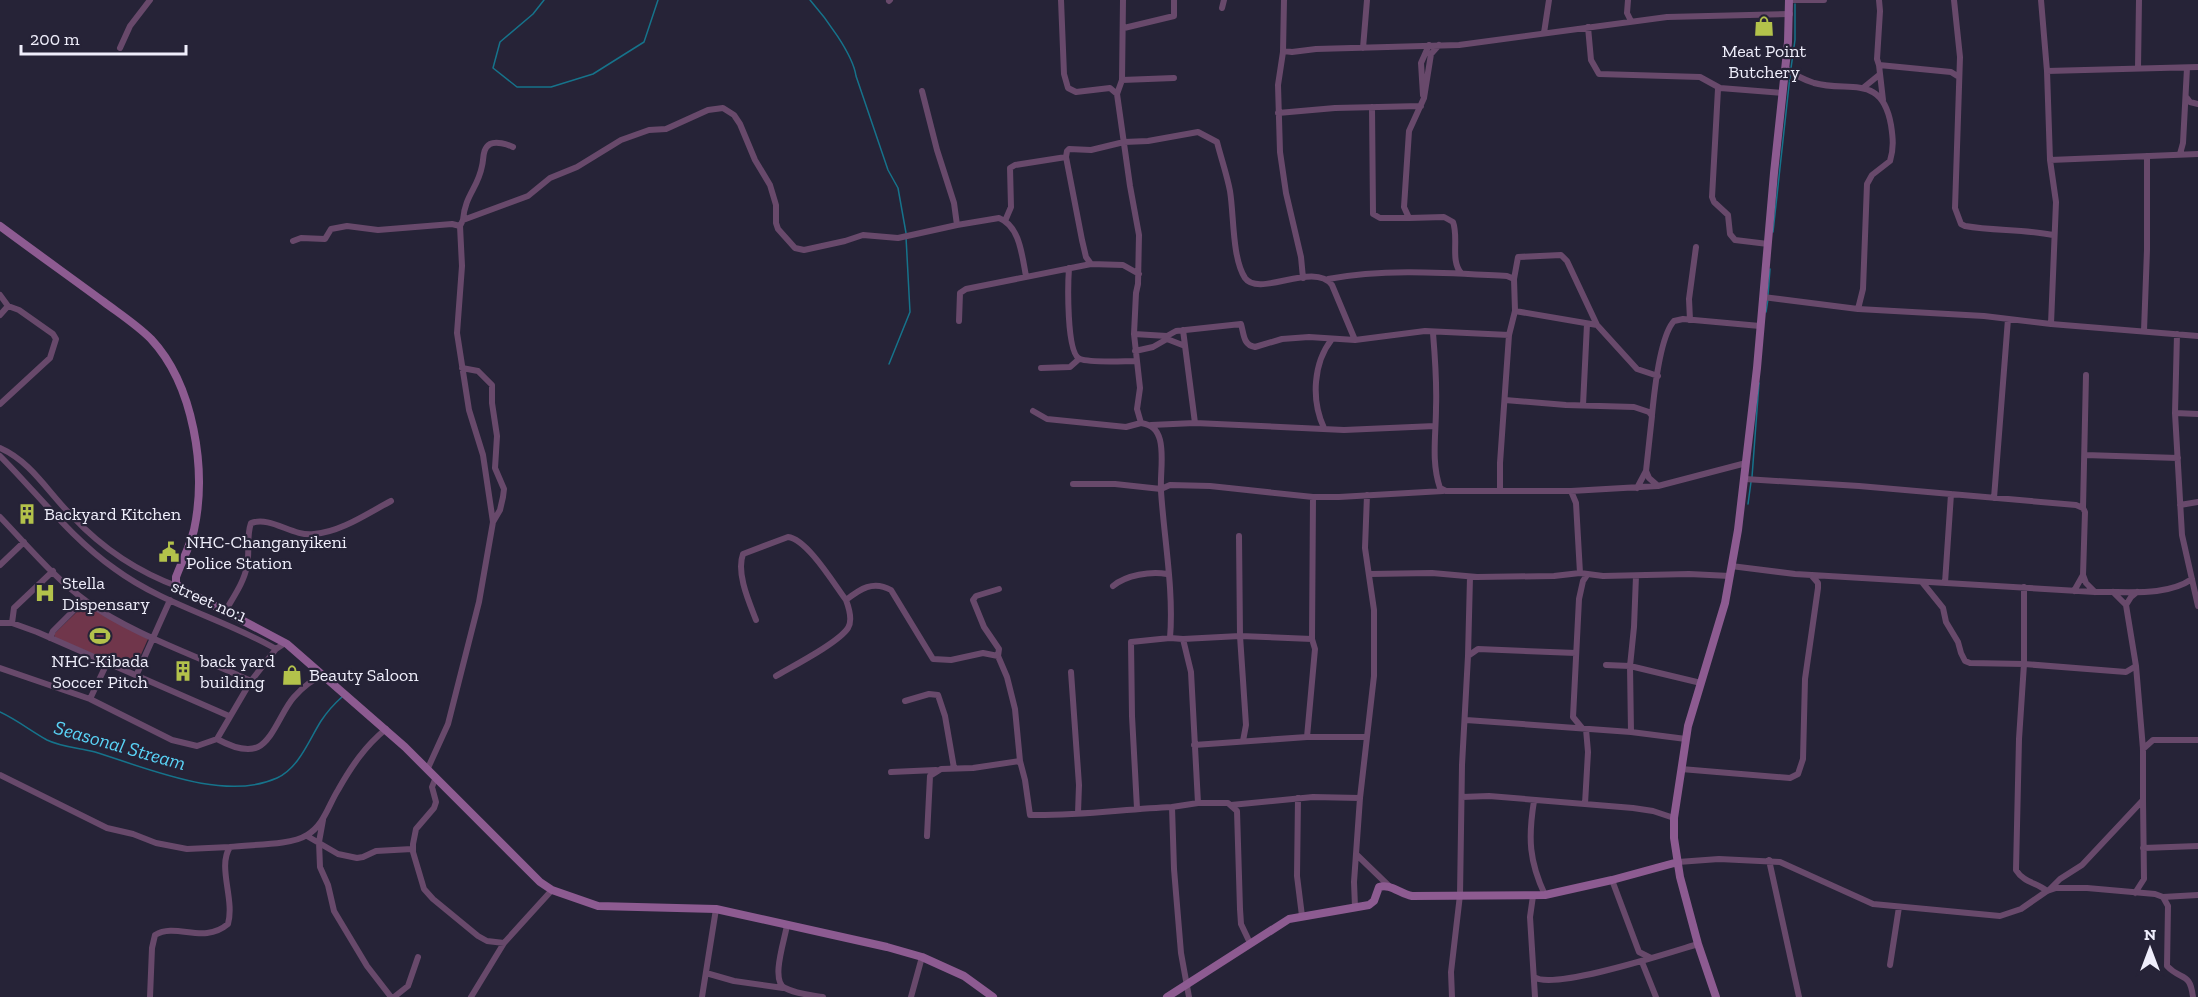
<svg xmlns="http://www.w3.org/2000/svg" width="2198" height="997" viewBox="0 0 2198 997" font-family="'Zilla Slab',serif">
<style>
.green{fill:#70364b}
.lines{fill:none;stroke-linecap:round;stroke-linejoin:round}
.stream{stroke:#16738b;stroke-width:1.5}
.street{stroke:#68496b;stroke-width:6}
.secondary{stroke:#8d5b91;stroke-width:8}
.labels{text-anchor:middle;dominant-baseline:central;stroke-width:4.5;stroke-linejoin:round;paint-order:stroke}
.poi-label{font-size:18px;fill:#efeefb;stroke:#262337;text-anchor:start}
.street-label{font-size:18px;fill:#efeefb;stroke:#262337}
.water-label{font-size:20px;font-style:italic;fill:#59d3f6;stroke:#262337}
</style>
<rect width="100%" height="100%" fill="#262337"/>
<path class="green" d="M 85,604 L 148,639 L 135,668 L 130,669 L 55,638 L 54,634 Z"/>
<g class="lines">
<path class="stream" d="M 544,0 L 533,14 L 500,42 L 493,68 L 517,87 L 551,87 L 593,74 L 644,42 L 658,0
M 810,0 C 825,17 853,54 856,76 L 888,170 L 898,188 L 906,233
M 1791,68 L 1795,40 L 1795,4
M 1773,232 L 1790,76
M 1768,295 L 1770,269
M 1766,312 L 1768,299
M 889,364 L 910,312 L 906,237
M 1752,477 L 1759,383
M 1748,504 L 1751,482
M 0,712 C 17,720 31,731 47,740 C 61,747 80,748 95,752 C 147,768 224,802 277,778 C 299,768 309,740 321,721 C 327,712 334,704 342,697"/>
<path class="street" d="M 1061,0 L 1064,74 L 1068,88 L 1076,92 L 1110,88 L 1117,94
M 1123,0 L 1122,80 L 1117,94 L 1130,186 L 1139,235 L 1138,284 L 1136,293 L 1134,334 L 1140,388 L 1137,409 L 1141,423 C 1152,425 1157,429 1160,440 C 1164,456 1160,474 1161,491 C 1164,538 1174,591 1170,638 L 1183,639 L 1240,636 L 1312,639
M 1284,0 L 1283,52 L 1278,85 L 1280,152 L 1286,193 L 1301,257 L 1303,278
M 1628,0 L 1627,13 L 1631,21
M 1792,0 L 1824,0
M 1879,0 L 1880,11 L 1877,59 L 1879,65 L 1951,72 L 1959,77
M 1954,0 L 1960,57 L 1955,208 L 1961,224 L 1965,226 C 1994,231 2024,229 2053,235
M 2041,0 L 2047,71 L 2050,160 L 2056,202 L 2051,324
M 889,1 L 890,0
M 1222,8 L 1224,0
M 1588,27 L 1591,60 L 1599,74 L 1700,77 L 1720,88 L 1782,93
M 1124,28 L 1174,16 L 1174,0
M 1544,33 L 1549,0
M 1439,45 L 1431,54 L 1424,98 L 1409,131 L 1404,207 L 1409,218 L 1444,217 L 1453,222 C 1459,238 1450,260 1461,273
M 120,48 L 130,26 L 150,0
M 1363,48 L 1367,0
M 1283,51 L 1292,52 L 1316,49 L 1459,45 L 1667,17 L 1790,14
M 1879,65 L 1883,100
M 1785,68 C 1793,74 1805,80 1814,83 C 1849,93 1882,73 1891,125 C 1893,138 1894,148 1890,161 L 1872,175 L 1867,184 L 1863,289 L 1858,309
M 2138,68 L 2139,0
M 2047,71 L 2198,67
M 1122,80 L 1174,78
M 1863,88 L 1879,75
M 1718,89 L 1712,197 L 1714,202 L 1728,215 L 1730,234 L 1735,240 L 1768,244
M 922,91 L 937,150 L 954,203 L 957,225
M 1423,95 L 1421,63 L 1429,45
M 2187,98 L 2190,102 L 2198,104
M 1372,107 L 1373,214 L 1380,218 L 1409,218
M 1278,113 L 1335,108 L 1421,106
M 2180,154 L 2183,143 L 2187,68
M 2050,160 L 2198,154
M 463,220 C 465,195 478,188 482,166 C 484,159 482,149 490,144 C 496,141 507,144 513,147
M 1005,221 L 1011,207 L 1010,168 L 1015,165 L 1066,157
M 460,226 L 463,220 L 528,196 L 550,178 L 577,167 L 621,140 L 649,130 L 666,129 L 708,110 L 723,108 L 734,115 L 740,124 L 755,160 L 770,185 L 776,205 L 776,223 L 778,229 L 795,248 L 804,250 L 845,241 L 863,235 L 898,238 L 957,225 L 999,218 C 1020,226 1022,256 1026,276
M 293,241 L 301,238 L 325,239 L 331,229 L 347,226 L 378,230 L 452,224 L 460,226 L 462,266 L 457,333 L 469,410 L 483,455 L 493,522
M 1091,264 L 1086,257 L 1082,240 L 1066,157 L 1067,151 L 1069,149 L 1091,150 L 1124,142 L 1148,141 L 1198,132 L 1217,142 C 1221,158 1227,175 1230,191 C 1234,215 1232,258 1245,278 C 1259,298 1314,261 1332,285 L 1355,340
M 1069,268 C 1068,282 1066,354 1080,359 C 1091,363 1123,361 1136,361
M 1328,279 C 1386,268 1448,273 1507,276 L 1514,279 L 1515,311 L 1509,335 L 1500,463 L 1500,491
M 1514,279 L 1518,257 L 1561,255 L 1567,261 L 1597,325 L 1637,369 L 1658,376
M 0,295 L 8,306 L 0,315
M 1763,297 L 1858,309 L 1984,316 L 2051,324 L 2198,336
M 1515,311 L 1597,325
M 1690,320 L 1689,299 L 1696,247
M 959,321 L 960,293 L 966,289 L 1091,264 L 1123,265 L 1139,274
M 1183,330 L 1195,423
M 2144,331 L 2147,250 L 2147,156
M 1433,333 C 1435,357 1437,383 1436,408 C 1436,435 1431,462 1440,488 L 1446,491 L 1571,491 L 1658,486 L 1746,463
M 1134,334 L 1167,336 L 1176,331 L 1241,324 C 1244,334 1243,345 1255,347 L 1282,339 L 1309,337 L 1355,340 L 1425,331 L 1509,335
M 2177,334 L 2175,413 L 2182,535 L 2198,606
M 1167,339 L 1185,346
M 1135,351 L 1153,347 L 1167,339 L 1167,336
M 1041,368 L 1070,367 L 1079,359
M 1505,400 L 1566,405 L 1634,407 L 1649,412 L 1652,416 L 1646,471 L 1649,478 L 1657,485
M 0,404 L 50,358 L 56,339 L 53,334 L 19,310 L 8,306
M 1583,405 L 1587,324
M 1033,411 L 1047,419 L 1126,427 L 1141,423
M 2175,413 L 2198,414
M 1652,415 C 1654,394 1660,336 1674,321 L 1683,319 L 1760,326
M 1151,425 L 1195,423 L 1344,430 L 1435,426
M 1324,428 C 1311,400 1313,363 1332,339
M 0,448 C 32,462 49,494 73,517 C 103,549 138,572 179,587
M 2085,455 L 2178,458
M 0,456 C 38,494 71,538 115,569 C 164,605 224,619 276,649
M 1745,479 L 1859,486 L 2076,505 L 2083,508 L 2085,512 L 2083,575 L 2086,583 L 2095,592
M 1073,484 L 1115,484 L 1161,489 L 1170,485 L 1210,486 L 1313,497 L 1339,497 L 1443,491
M 1637,488 L 1646,471
M 1571,491 L 1576,503 L 1580,573
M 1994,498 L 2008,319
M 2180,505 L 2198,502
M 2083,508 L 2086,375
M 0,517 C 27,545 54,578 86,601 C 131,634 200,657 251,681
M 1239,536 L 1240,636 L 1246,725 L 1243,741
M 0,565 L 24,542
M 1731,566 L 1795,574 L 2095,592 C 2126,591 2166,597 2192,579
M 1370,574 L 1432,573 L 1477,577 L 1554,576 L 1580,573 L 1603,576 L 1689,574 L 1730,576
M 1922,582 L 1943,608 L 1946,622 L 1958,642 L 1961,653 L 1965,661 L 1970,663 L 2024,664 L 2126,672 L 2136,666
M 1945,583 L 1951,494
M 1113,586 C 1126,575 1151,571 1167,574
M 2024,587 L 2024,664 L 2019,739 L 2016,870 C 2024,883 2036,882 2047,891
M 999,589 L 976,596 L 973,600 L 984,627 L 999,649 L 998,656 L 1007,677 L 1015,709 L 1020,761
M 2074,591 L 2083,575
M 2113,592 L 2126,605
M 226,610 C 234,596 244,582 247,566 C 250,552 246,537 251,523 C 272,516 292,537 314,534 C 341,532 368,513 391,501
M 756,620 C 749,602 736,573 743,554 L 788,537 C 807,539 834,584 846,600
M 0,623 L 12,623 L 37,632 L 229,716
M 12,623 L 14,608 L 53,571
M 50,638 L 53,631 L 84,600
M 1183,639 L 1191,672 L 1198,803
M 1468,656 L 1470,577
M 1606,665 L 1630,666 L 1701,683
M 0,668 L 90,699 L 172,740 L 197,746 L 217,739 L 251,681 L 276,649 L 285,643
M 1071,672 L 1079,785 L 1078,813
M 136,676 L 170,600
M 776,676 C 793,666 838,643 848,628 C 853,620 849,608 846,600 C 860,589 873,580 891,590 L 933,659 L 951,660 L 983,653 L 998,656
M 90,699 L 108,661
M 905,701 L 929,694 L 938,695 L 945,716 L 954,768
M 1466,720 L 1631,732 L 1686,739
M 1582,728 L 1573,717 L 1579,599 L 1583,581 L 1587,575
M 1631,732 L 1630,666 L 1634,627 L 1636,576
M 1307,737 L 1315,649 L 1312,639 L 1313,497
M 217,739 C 228,745 245,753 258,747 C 273,740 282,710 294,697 C 302,688 313,679 324,675
M 1194,745 L 1307,737 L 1366,737
M 2143,749 L 2153,740 L 2198,740
M 428,768 L 448,724 L 479,602 L 493,522 L 500,510 L 503,497 L 504,489 L 495,468 L 497,436 L 492,403 L 492,385 L 478,371 L 462,368
M 1681,769 L 1790,778 L 1798,774 L 1803,759 L 1805,679 L 1818,588 L 1818,583 L 1812,576
M 891,772 L 936,770
M 0,775 L 107,828 L 133,834 L 156,843 L 187,849 L 230,847
M 436,777 L 432,787 L 436,802 L 434,808 L 416,829 L 413,844 L 413,852 L 424,889 L 433,899 L 478,936 L 487,941 L 504,943
M 1462,797 L 1489,796 L 1633,808 L 1653,811 L 1674,818
M 1298,798 L 1297,876 L 1302,916
M 1534,801 C 1528,838 1529,861 1545,895
M 1585,804 L 1588,752 L 1586,729
M 1231,805 L 1313,797 L 1360,798
M 1172,807 L 1198,803 L 1228,803 L 1237,811 L 1240,909 L 1241,924 L 1250,943
M 1137,808 L 1132,716 L 1131,642 L 1170,638
M 323,820 L 319,842 L 320,867 L 328,885 L 334,911 L 367,966 L 391,997
M 307,836 L 338,854 L 357,858 L 363,857 L 376,851 L 412,849
M 927,836 L 930,776 L 941,769 L 973,768 L 1020,761 L 1025,780 L 1030,815 C 1078,816 1125,809 1172,807 L 1174,869 L 1181,953 L 1189,997
M 2143,848 L 2198,846
M 1357,855 L 1388,885
M 1769,860 L 1799,997
M 1678,862 L 1719,859 L 1780,862 L 1873,904 L 2000,916 L 2021,909 L 2047,891 L 2056,888 L 2087,888 L 2155,894 L 2163,897 L 2168,906 L 2167,966 C 2181,981 2190,971 2193,997
M 1612,880 L 1639,952 L 1651,958
M 2050,889 L 2060,879 L 2082,865 L 2143,800 L 2143,749 L 2136,666 L 2126,605 L 2131,597 L 2137,592
M 2135,893 L 2144,879 L 2143,800
M 1533,896 L 1530,917 L 1535,997
M 2163,897 L 2198,895
M 1355,907 L 1354,882 L 1360,798 L 1374,676 L 1374,610 L 1365,548 L 1367,495
M 787,925 C 785,939 770,981 785,988 C 796,994 811,995 823,997
M 1642,962 L 1656,997
M 1890,965 L 1899,907
M 706,973 L 734,981 L 783,988
M 1534,977 C 1553,991 1671,952 1698,944
M 150,997 L 152,948 L 155,935 C 177,922 203,945 228,924 C 235,899 217,867 230,847 C 250,844 290,846 307,835 C 324,825 328,806 338,790 C 351,767 365,746 386,729
M 394,997 L 408,986 L 418,957
M 471,997 L 504,943 L 552,890
M 702,997 L 716,909
M 911,997 L 922,957
M 1452,997 L 1451,972 L 1460,895 L 1462,765 L 1468,656 L 1478,649 L 1576,653"/>
<path class="secondary" d="M 0,226 C 35,252 70,277 104,302 C 120,314 137,325 151,339 C 194,385 207,470 194,530 C 190,546 182,561 176,577 L 176,583 L 179,587 L 287,644 L 405,747 L 540,882 L 552,890 L 598,906 L 716,909 L 887,947 L 922,957 L 964,976 L 993,997
M 1167,997 L 1289,919 L 1369,905 L 1374,901 L 1379,887 C 1390,883 1400,894 1412,896 L 1545,895 L 1612,880 L 1678,862
M 1716,997 L 1698,944 L 1680,877 L 1674,838 L 1674,818 L 1688,726 L 1725,603 L 1738,530 L 1757,368 L 1774,173 L 1788,42 L 1789,0"/>
</g>
<defs>
<g id="shop-bare" transform="scale(1.62)"><path d="M-5-2.5h2.3a2.7 3.5 0 0 1 5.4 0H5L5.5 6h-11ZM-1.5-2.5h3a1.5 2.3 0 0 0-3 0Z" fill="#b3c24b" stroke="#262337" stroke-width="2.5" paint-order="stroke"/></g>
<g id="building-bare" transform="scale(1.62)"><path d="M-4-6H4V6H1V3H-1V6H-4ZM-2.5-4.3h1.7v1.8h-1.7ZM.8-4.3h1.7v1.8H.8ZM-2.5-1h1.7V.8h-1.7ZM.8-1h1.7V.8H.8Z" fill="#b3c24b" stroke="#262337" stroke-width="2.5" paint-order="stroke"/></g>
<g id="civic-bare" transform="scale(1.62)"><path d="M-.6-6.5H3V-4.5H.6V-3L4-1V1h2V6H-6V1h2V-1L-.6-3ZM-1.2 2.5V6h2.4V2.5Z" fill="#b3c24b" stroke="#262337" stroke-width="2.5" paint-order="stroke"/></g>
<g id="hospital-bare" transform="scale(1.62)"><path d="M-5-5h3v3.5h4V-5h3V5h-3V1.5h-4V5h-3Z" fill="#b3c24b" stroke="#262337" stroke-width="2.5" paint-order="stroke"/></g>
<g id="stadium-bare" transform="scale(1.62)"><path d="M0-5a6.5 5 0 1 0 0 10a6.5 5 0 1 0 0-10ZM-3.5-1.8h7v3.6h-7Z" fill="#b3c24b" stroke="#262337" stroke-width="2.5" paint-order="stroke"/></g>
</defs>
<g fill-rule="evenodd">
<use href="#shop-bare" x="1764" y="26"/>
<use href="#building-bare" x="27" y="514"/>
<use href="#civic-bare" x="169" y="552"/>
<use href="#hospital-bare" x="45" y="593"/>
<use href="#stadium-bare" x="100" y="636"/>
<use href="#building-bare" x="183" y="671"/>
<use href="#shop-bare" x="292" y="675"/>
</g>
<g class="labels">
<g class="poi-label">
<text x="1764" y="51" text-anchor="middle">Meat Point<tspan x="1764" dy="21">Butchery</tspan></text>
<text x="44" y="514">Backyard Kitchen</text>
<text x="186" y="542">NHC-Changanyikeni<tspan x="186" dy="21">Police Station</tspan></text>
<text x="62" y="583">Stella<tspan x="62" dy="21">Dispensary</tspan></text>
<text x="100" y="661" text-anchor="middle">NHC-Kibada<tspan x="100" dy="21">Soccer Pitch</tspan></text>
<text x="200" y="661">back yard<tspan x="200" dy="21">building</tspan></text>
<text x="309" y="675">Beauty Saloon</text>
</g>
<g class="street-label">
<text transform="translate(209 601) rotate(24)">street no:1</text>
</g>
<g class="water-label">
<text transform="translate(120 745) rotate(16)">Seasonal Stream</text>
</g>
</g>
<g transform="translate(2150 949)" stroke="#262337" stroke-width="4.5" paint-order="stroke">
<path d="M0-4.5L10 22L0 15L-10 22Z" fill="#efeefb"/>
<text y="-9" font-size="16" font-weight="bold" text-anchor="middle" fill="#efeefb">N</text>
</g>
<path d="M21 45v9h165v-9" fill="none" stroke="#efeefb" stroke-width="3"/>
<text x="30" y="45" font-size="18" fill="#efeefb" stroke="#262337" stroke-width="4.5" paint-order="stroke">200 m</text>
</svg>
